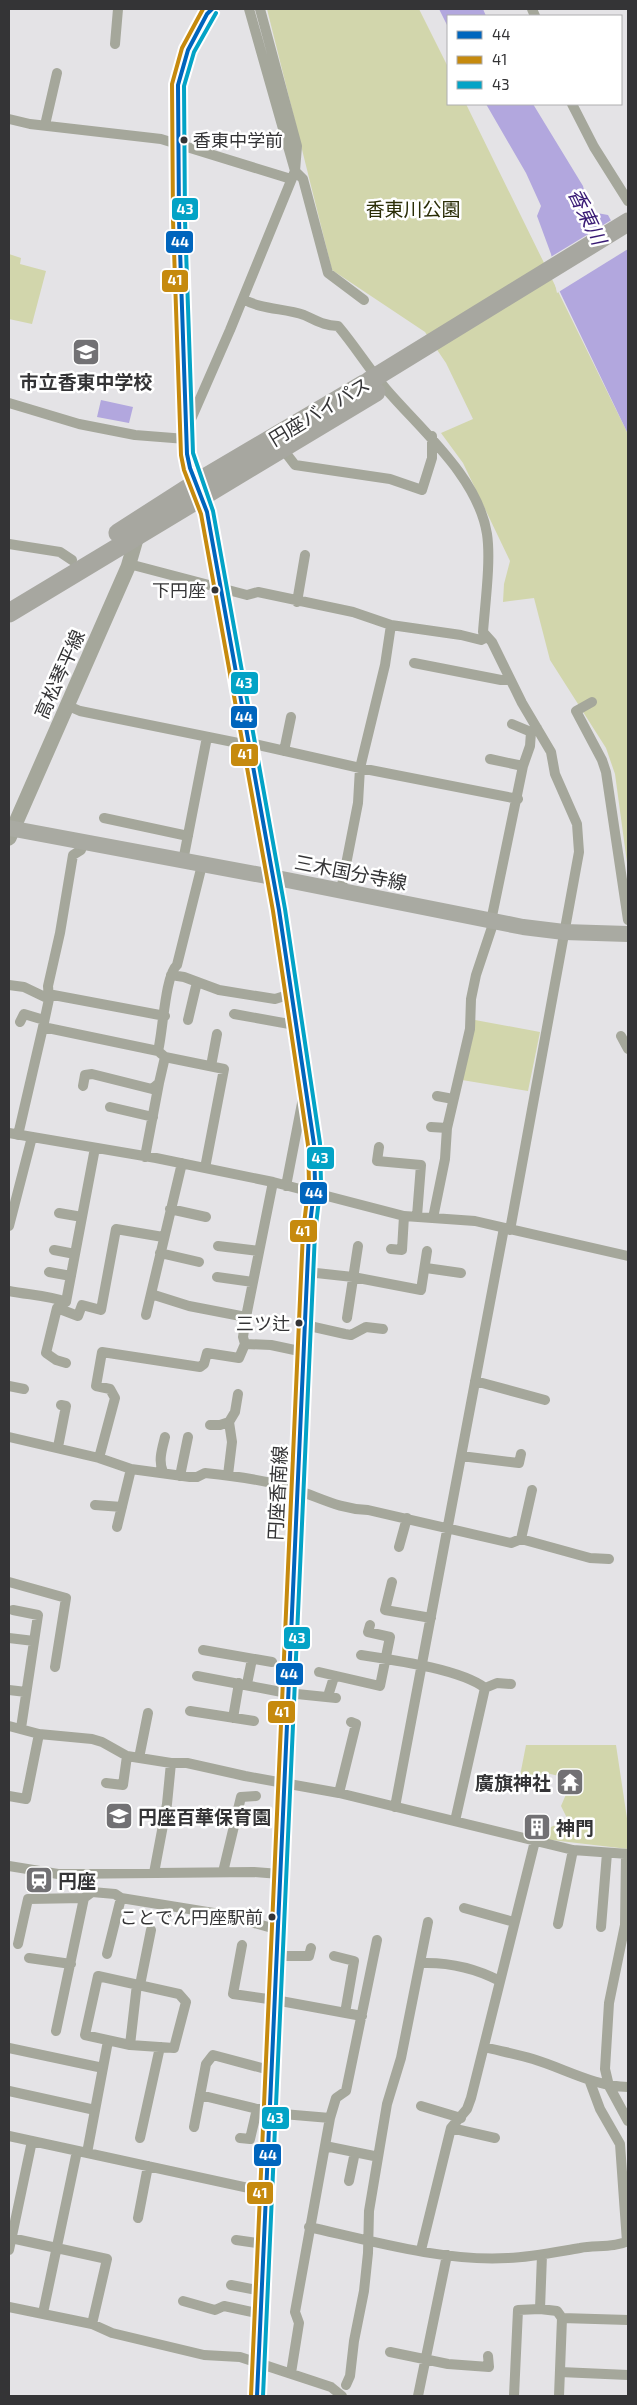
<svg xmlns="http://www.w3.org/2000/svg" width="637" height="2405" viewBox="0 0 637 2405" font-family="'Exo 2','Noto Sans JP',sans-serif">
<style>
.green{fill:#d2d6ac}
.water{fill:#b2a7de}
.pier{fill:#e4e3e6}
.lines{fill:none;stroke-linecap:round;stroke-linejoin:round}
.street{stroke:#a5a79b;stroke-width:10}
.secondary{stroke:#a5a79b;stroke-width:15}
.primary{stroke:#a9aaa2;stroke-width:16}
.highway{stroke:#a7a7a0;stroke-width:19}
.highway-bridge{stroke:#a7a7a0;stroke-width:19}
.bus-1-casing{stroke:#fff;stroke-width:8}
.bus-2-casing{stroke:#fff;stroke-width:8}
.bus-3-casing{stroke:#fff;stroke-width:8}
.bus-1{stroke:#0065bd;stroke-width:4}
.bus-2{stroke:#c68a0e;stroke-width:4}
.bus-3{stroke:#03a3c6;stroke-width:4}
.bus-dot{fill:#343436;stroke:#fff;stroke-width:2}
.labels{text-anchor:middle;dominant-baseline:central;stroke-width:5;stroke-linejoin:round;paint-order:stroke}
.bus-label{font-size:18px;fill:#343436;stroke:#fff;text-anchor:end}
.park-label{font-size:19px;fill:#2a2d06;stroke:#fff}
.poi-label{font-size:19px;font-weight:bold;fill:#343436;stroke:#fff;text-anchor:start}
.street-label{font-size:19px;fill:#343436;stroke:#fff}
.water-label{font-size:20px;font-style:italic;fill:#381974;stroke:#fff}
.line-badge{stroke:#fff;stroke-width:2}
.badge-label{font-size:14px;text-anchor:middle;font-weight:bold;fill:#fff}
</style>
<rect width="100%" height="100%" fill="#e4e3e6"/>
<path class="green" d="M 267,9 L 419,9 L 448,67 L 448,104 L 466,104 L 628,434 L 628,870 L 615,774 L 606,748 L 550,660 L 534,598 L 503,602 L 504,584 L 510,561 L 463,463 L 441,433 L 473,419 L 446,363 L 425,332 L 332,270 Z
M 9,254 L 21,258 L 20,264 L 46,271 L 32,324 L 9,319 Z
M 475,1020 L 540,1032 L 528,1091 L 462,1080 Z
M 526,1745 L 616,1745 L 628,1825 L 628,1849 L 543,1839 L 545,1831 C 553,1825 558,1823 567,1826 L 567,1818 L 561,1806 L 567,1792 L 562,1782 L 559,1781 L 559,1776 L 542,1772 L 537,1786 L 519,1781 Z"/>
<path class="water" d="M 439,9 L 483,9 L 486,16 L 448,16 L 448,27 Z
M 486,104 L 533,104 L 583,186 L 586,198 L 597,213 L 608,215 L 628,252 L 628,434 L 559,290 L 551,254 L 537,216 L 541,206 L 526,173 Z
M 101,400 L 133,407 L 129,423 L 97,417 Z"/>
<path class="pier" d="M 613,219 L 628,249 L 557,293 L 549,258 Z"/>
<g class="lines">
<path class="street" d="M 260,9 L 297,146 L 295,171 L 303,179 L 328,273 L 364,300
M 532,9 L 535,16
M 115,44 L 118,9
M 572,104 L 594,147 L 628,201
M 9,119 L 30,124 L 161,139 L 291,179
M 45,125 L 57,73
M 243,299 C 262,310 284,308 304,315 C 318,321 322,325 338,326 C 355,346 369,369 386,389 C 421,430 478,477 487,534 C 491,561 485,604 483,632 L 492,642 L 522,703 L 551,752 L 555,774 L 577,824 L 579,852 L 510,1230
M 9,403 L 79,424 L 135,435 L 186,439
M 186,425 L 192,417 L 230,330 L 295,171 L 249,9
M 282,448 L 295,465 L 390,479 L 422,490 L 432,458 L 432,436
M 9,544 L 60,552 L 72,560
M 129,564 L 247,595 L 258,592 L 353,612 L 391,625 L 461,635 L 481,640 L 487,637
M 297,602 L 305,555
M 414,663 L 501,680 L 510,680
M 592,702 L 576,711 L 602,760 L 606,772 L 628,920
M 66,705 L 80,711 L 248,745 L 254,744 L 360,768 L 518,799
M 512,724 L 531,732
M 284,751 L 291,717
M 490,759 L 523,766
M 104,818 L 188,836
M 183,861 L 207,737
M 341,890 L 358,803 L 360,768 L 385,665 L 391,625
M 491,921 L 523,766 L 530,746 L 531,732 L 537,728
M 171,975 L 184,977 L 219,990 L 275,999 L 291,994
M 9,985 L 24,987 L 49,999
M 48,994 L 165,1016
M 234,1014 L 295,1025
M 188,1020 L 197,982
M 20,1022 L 24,1014 L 44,1020
M 43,1027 L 158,1051 L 165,1057 L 224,1069 L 205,1168
M 621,1036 L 628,1049
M 158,1051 C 163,1032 165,975 177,965 L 202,865
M 211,1066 L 217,1034
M 83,1086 L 85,1075 L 92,1074 L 152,1089 L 159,1083 L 165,1057
M 437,1096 L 453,1099
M 110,1107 L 153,1117
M 431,1127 L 447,1128
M 9,1133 L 156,1158 L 273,1182 L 404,1216 L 475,1221 L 628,1256
M 18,1135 L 43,1027 L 49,999 L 48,986 L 60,933 L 73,855 L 81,850 L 83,843
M 379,1147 L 377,1161 L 421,1165 L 417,1216
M 145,1157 L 159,1083
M 286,1186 L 303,1098
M 170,1209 L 206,1217
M 59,1213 L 82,1217
M 433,1218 L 445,1159 L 447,1128 L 470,1029 L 471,999 L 476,975 L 494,921
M 9,1226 L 32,1137
M 218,1246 L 259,1251
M 391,1249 L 402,1250 L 404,1216
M 54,1250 L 75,1254
M 160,1253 L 199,1262
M 426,1268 L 461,1273
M 49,1272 L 71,1276
M 307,1272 L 353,1277 L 421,1290 L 427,1251
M 217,1277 L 253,1282
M 9,1291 C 28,1295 48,1295 66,1302 L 95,1148
M 151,1294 L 189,1306 L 246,1317
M 146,1315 L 182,1163
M 347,1318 L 358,1246
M 305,1325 L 345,1334 L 351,1335 L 366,1327 L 383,1329
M 245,1344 L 271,1345 L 304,1352
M 66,1363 L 56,1360 L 46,1353 L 57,1308 L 78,1316 L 82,1305 L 101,1310 L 116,1229 L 163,1237
M 475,1381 L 545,1400
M 9,1386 L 24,1389
M 210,1425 L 220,1425 L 229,1422 L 235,1412 L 238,1394
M 9,1437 L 99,1458 L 131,1469 L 190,1477 L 197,1477 L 205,1473 C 236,1476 267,1480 297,1490 C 323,1499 340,1509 368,1510 L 511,1543 L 521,1539 L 590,1558 L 609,1559
M 58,1447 L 66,1406 L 61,1405
M 461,1456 L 519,1463 L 521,1454
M 99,1458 L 115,1398 L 110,1389 L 96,1386 L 102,1352 L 200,1367 L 204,1364 L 207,1353 L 239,1358 L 245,1344 L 243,1337 L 246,1317 L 273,1182
M 163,1472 C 158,1461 162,1449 165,1437
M 228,1475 L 232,1442 L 229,1422
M 180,1476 L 188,1437
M 95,1505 L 122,1507
M 117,1527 L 131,1469
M 521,1539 L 532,1490
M 399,1547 L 407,1518
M 9,1582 L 66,1598 L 55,1667
M 392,1582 L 385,1610 L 431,1618
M 13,1610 L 38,1615 L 21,1728
M 9,1638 L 34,1641
M 203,1650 L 272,1662
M 361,1655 C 393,1660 460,1669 485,1688 L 455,1821
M 319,1672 L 380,1686 L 390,1637 L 368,1632 L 370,1625
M 197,1676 L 287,1693 L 336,1698
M 247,1684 L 252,1659
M 485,1688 L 497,1683 L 511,1684
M 9,1690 L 26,1692
M 328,1696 L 334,1677
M 190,1711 L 254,1721
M 233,1718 L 239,1683
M 9,1726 L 39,1734 L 92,1739 L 102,1742 L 127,1756 L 171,1763 L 187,1763 L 245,1776 L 339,1793 L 573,1850 L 628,1854
M 139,1758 L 148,1713
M 106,1783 L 123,1785 L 127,1756
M 339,1793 L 356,1724 L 351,1722
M 9,1796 L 26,1799 L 39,1734
M 395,1807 L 504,1228
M 626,1855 L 625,1925 L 609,2003 L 605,2069 L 609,2086 L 628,2121
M 9,1866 L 58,1874 L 254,1872 L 280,1874
M 223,1872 L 241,1797 L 256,1796
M 154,1873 L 167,1804 L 171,1763
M 464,1908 L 514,1922
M 558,1924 L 573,1850
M 601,1927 L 607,1853
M 18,1944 L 28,1899 L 84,1898 L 92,1892 L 115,1894 L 121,1898 L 226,1915 L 279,1930
M 242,1945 L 233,1994 L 275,2000 L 362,2016
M 107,1954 L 121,1898
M 277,1956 L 309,1956 L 311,1948
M 334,1956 L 354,1961 L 345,2013
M 29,1958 L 71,1964
M 421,1963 C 449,1962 475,1968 500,1981
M 98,1976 L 179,1994 L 186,2002 L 174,2048 L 130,2045 L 85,2035 Z
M 140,1985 L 151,1930
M 56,2031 L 84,1898
M 130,2045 L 137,1984
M 484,2047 C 500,2051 517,2054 533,2059 C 566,2069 593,2086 628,2087
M 9,2048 L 103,2068
M 590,2082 L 600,2109 L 620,2144 L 627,2242
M 9,2091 L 95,2110
M 200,2095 L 257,2109 L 271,2109
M 421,2106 L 461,2118
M 271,2113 L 330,2118
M 194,2127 L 206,2064 L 213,2055 L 273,2071
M 451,2128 L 495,2138
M 9,2136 L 267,2192
M 140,2138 L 160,2047
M 240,2138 L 250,2139 L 257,2109
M 325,2146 L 374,2156
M 87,2153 L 108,2041
M 349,2181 L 355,2152
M 138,2218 L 148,2166
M 309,2227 C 371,2241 445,2262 508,2258 C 532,2257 556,2252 580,2248 C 595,2245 614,2248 628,2241
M 11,2238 L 107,2259 L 92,2324
M 236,2240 L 264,2244
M 9,2250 L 32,2141
M 421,2250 L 451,2128 L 467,2109 L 471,2098 L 535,1841
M 231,2285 L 262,2291
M 183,2301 L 215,2310 L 224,2306 L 261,2314
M 9,2307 L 92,2324 L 112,2333 L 204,2355 L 240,2357 L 331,2387 L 342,2396
M 540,2309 L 542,2255
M 43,2313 L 77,2151
M 562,2318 L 628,2320
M 390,2352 L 448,2364 L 489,2367 L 488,2356
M 560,2372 L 628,2375
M 291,2373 L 299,2323 L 295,2312 L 330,2118 L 336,2098 L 346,2091 L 377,1940
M 346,2385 L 350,2376 L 354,2341 L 364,2291 L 368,2253 L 369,2211 L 387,2104 L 401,2058 L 428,1922
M 418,2396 L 447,2255
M 514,2396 L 518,2310 L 540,2309 L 557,2311 L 562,2318 L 559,2396"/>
<path class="secondary" d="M 196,483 L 190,468 L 186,439 L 178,106 C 179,72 188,34 212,9
M 9,838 L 128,567 L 137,536 L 134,531"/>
<path class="primary" d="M 197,485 L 207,512 L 248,745 L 279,910 L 298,1048 L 314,1144 L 315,1183 L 309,1232 L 283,1780 L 271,2113 L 257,2396
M 9,828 L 272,877 L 523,927 L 564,932 L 628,934"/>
<path class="highway" d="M 118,533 L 196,483 L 364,384
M 9,613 L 376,392"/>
<path class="highway-bridge" d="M 369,381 L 628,222"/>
<g class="bus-1-casing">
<path id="bus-1" d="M 212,9 L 207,14 L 188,50 L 178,85 L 179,220 L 187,454 L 190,468 L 207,512 L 279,910 L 314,1144 L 315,1183 L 309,1232 L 257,2396"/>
</g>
<g class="bus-2-casing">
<path id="bus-2" d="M 203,9 L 182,48 L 172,84 L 173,220 L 181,455 L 184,470 L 201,514 L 273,911 L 308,1145 L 309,1183 L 303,1232 L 251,2396"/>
</g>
<g class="bus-3-casing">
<path id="bus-3" d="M 216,13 L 194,52 L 184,86 L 185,220 L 193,453 L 213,511 L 285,909 L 320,1143 L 321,1183 L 315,1233 L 263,2396"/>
</g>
<use href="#bus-1" class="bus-1"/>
<use href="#bus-2" class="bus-2"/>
<use href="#bus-3" class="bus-3"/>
</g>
<defs>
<g id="school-square" transform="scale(1.4375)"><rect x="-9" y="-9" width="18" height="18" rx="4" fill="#727174" stroke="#fff"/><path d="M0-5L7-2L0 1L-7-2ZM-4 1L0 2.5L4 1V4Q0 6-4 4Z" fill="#fff"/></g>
<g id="temple-square" transform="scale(1.4375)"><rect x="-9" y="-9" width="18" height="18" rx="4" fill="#727174" stroke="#fff"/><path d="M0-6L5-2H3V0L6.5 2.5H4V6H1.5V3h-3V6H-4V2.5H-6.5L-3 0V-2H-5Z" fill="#fff"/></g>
<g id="building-square" transform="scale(1.4375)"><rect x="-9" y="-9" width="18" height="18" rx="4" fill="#727174" stroke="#fff"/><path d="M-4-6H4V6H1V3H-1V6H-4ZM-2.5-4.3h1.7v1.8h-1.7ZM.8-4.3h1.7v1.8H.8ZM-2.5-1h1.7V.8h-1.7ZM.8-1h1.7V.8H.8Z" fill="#fff"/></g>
<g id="station-square" transform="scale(1.4375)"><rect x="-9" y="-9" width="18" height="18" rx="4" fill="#727174" stroke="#fff"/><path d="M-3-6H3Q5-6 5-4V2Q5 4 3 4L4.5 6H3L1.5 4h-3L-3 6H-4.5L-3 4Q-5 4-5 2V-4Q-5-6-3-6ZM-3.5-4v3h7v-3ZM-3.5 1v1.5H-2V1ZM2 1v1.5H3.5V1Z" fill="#fff"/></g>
</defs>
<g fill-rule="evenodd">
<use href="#school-square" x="86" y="352"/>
<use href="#temple-square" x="570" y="1782"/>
<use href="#school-square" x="119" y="1816"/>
<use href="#building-square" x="537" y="1827"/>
<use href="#station-square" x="39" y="1880"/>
</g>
<g class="bus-dot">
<circle cx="184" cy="140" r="4.5"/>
<circle cx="215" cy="590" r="4.5"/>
<circle cx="299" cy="1323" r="4.5"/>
<circle cx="272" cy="1917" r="4.5"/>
</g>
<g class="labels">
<g class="bus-label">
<text x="193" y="140" text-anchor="start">香東中学前</text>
<text x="206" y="590">下円座</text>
<text x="290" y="1323">三ツ辻</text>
<text x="263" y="1917">ことでん円座駅前</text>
</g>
<g class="park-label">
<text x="413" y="208">香東川公園</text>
</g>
<g class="poi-label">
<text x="86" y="381" text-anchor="middle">市立香東中学校</text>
<text x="551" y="1782" text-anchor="end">廣旗神社</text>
<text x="138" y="1816">円座百華保育園</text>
<text x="556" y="1827">神門</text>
<text x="58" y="1880">円座</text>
</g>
<g class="street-label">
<text transform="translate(319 411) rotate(-31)">円座バイパス</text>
<text transform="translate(59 674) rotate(-66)">高松琴平線</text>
<text transform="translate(351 872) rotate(11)">三木国分寺線</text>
<text transform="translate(277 1493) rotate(-87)">円座香南線</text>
</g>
<g class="water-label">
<text transform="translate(588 216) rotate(64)">香東川</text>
</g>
</g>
<g class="line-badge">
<rect x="171" y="197" width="28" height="24" rx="5" fill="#03a3c6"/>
<rect x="165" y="230" width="29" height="24" rx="5" fill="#0065bd"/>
<rect x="161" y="269" width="28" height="24" rx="5" fill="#c68a0e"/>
<rect x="230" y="671" width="29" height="24" rx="5" fill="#03a3c6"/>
<rect x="230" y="705" width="28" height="24" rx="5" fill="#0065bd"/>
<rect x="230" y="743" width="29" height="24" rx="5" fill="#c68a0e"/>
<rect x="306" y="1146" width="29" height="24" rx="5" fill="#03a3c6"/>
<rect x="299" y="1181" width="29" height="24" rx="5" fill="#0065bd"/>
<rect x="289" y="1219" width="29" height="24" rx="5" fill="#c68a0e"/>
<rect x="283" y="1626" width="28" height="24" rx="5" fill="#03a3c6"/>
<rect x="275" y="1662" width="29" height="24" rx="5" fill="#0065bd"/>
<rect x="267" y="1700" width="29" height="24" rx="5" fill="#c68a0e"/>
<rect x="261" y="2106" width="29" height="24" rx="5" fill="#03a3c6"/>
<rect x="253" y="2143" width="29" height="24" rx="5" fill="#0065bd"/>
<rect x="246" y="2181" width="28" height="24" rx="5" fill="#c68a0e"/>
</g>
<g class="badge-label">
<text x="185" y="214">43</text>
<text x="180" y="247">44</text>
<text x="175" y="285">41</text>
<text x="244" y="688">43</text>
<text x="244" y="722">44</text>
<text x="245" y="759">41</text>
<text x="320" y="1163">43</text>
<text x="314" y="1198">44</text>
<text x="303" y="1236">41</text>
<text x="297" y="1643">43</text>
<text x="289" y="1679">44</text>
<text x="282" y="1717">41</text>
<text x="275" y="2123">43</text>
<text x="268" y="2160">44</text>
<text x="260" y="2198">41</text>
</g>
<rect width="637" height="2405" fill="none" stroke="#343436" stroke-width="20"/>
<rect x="447" y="15" width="175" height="90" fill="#ffffff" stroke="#aeaeaf"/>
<rect x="457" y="31" width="25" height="8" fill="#0065bd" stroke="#aeaeaf"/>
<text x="492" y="40" font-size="15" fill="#343436">44</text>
<rect x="457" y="56" width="25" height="8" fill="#c68a0e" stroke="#aeaeaf"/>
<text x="492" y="65" font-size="15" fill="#343436">41</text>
<rect x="457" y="81" width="25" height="8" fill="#03a3c6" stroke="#aeaeaf"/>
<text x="492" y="90" font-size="15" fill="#343436">43</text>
</svg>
